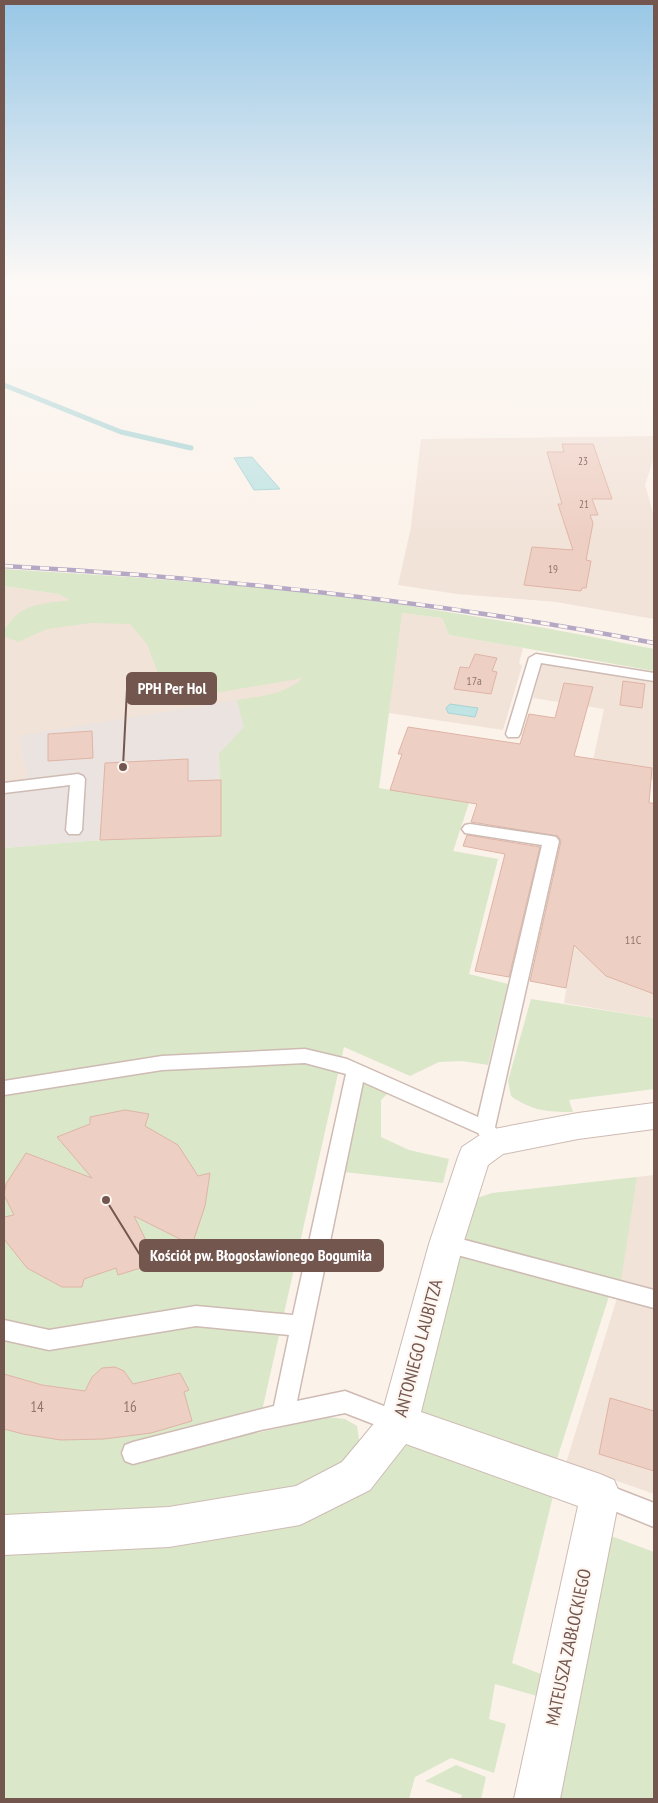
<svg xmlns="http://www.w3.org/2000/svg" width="658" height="1803" viewBox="0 0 658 1803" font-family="'PT Sans Narrow',sans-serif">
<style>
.residential{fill:#f2e3d9}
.industrial{fill:#eae3df}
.green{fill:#dae7c9}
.water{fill:#c0e3e3;stroke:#a7d3d4}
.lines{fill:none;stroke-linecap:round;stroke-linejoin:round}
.stream{stroke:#a7d3d4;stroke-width:5}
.building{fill:#eecfc4;stroke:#dfb4a6}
.service-casing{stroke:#cebbb3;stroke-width:3}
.minor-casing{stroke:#cebbb3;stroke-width:2}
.service{fill:#fff;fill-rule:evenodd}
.minor{fill:#fff;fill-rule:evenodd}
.rail-casing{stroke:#b4a8c4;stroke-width:4.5}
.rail{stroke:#fef6f0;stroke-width:3;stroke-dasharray:9;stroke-linecap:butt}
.labels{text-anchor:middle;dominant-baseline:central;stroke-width:4.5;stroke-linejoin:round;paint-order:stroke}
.far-number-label{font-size:11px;fill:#92756c}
.number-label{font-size:12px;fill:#92756c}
.near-number-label{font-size:15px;fill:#92756c}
.near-street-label{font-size:18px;fill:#73574f;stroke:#fef6f0}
.leader{fill:none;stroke:#73574f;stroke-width:2}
.callout-dot{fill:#73574f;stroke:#fef6f0;stroke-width:2}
.callout{fill:#73574f;stroke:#73574f;stroke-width:2}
.callout-label{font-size:16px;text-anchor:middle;font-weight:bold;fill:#fff}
</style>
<rect width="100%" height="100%" fill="#fbf2ea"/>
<path class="residential" d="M 654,436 L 654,457 L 645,485 L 654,516 L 654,619 L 556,602 L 457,594 L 398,585 L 411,527 L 421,439 Z
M 4,586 L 58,594 L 72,600 L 402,613 L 442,618 L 449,635 L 523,648 L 519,663 L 522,666 L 503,730 L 389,713 L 385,739 L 221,780 L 219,754 L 19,736 L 28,780 L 4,783 Z
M 542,663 L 654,681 L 654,780 L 591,770 L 604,709 L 533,698 Z
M 594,823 L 654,832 L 654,1018 L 564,1003 Z
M 654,1175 L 654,1494 L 566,1463 L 618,1295 L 637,1177 Z"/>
<path class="industrial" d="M 237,700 L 244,727 L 219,754 L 221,836 L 87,841 L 4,848 L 4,783 L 28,780 L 19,736 Z"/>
<path class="green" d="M 4,569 C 137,577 272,586 404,605 C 488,618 571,632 654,649 L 654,671 L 449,635 L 442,618 L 402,613 L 379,788 L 469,803 L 453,851 L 498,859 L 469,974 L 508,984 L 488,1065 L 462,1061 L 439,1062 L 410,1076 L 344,1047 L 257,1433 L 327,1417 L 345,1419 L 357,1426 L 359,1440 L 353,1456 L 294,1498 L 175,1515 L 4,1521 L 4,848 L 87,841 L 221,836 L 219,754 L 244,727 L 237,700 C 261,696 284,695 303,678 L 164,702 L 159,676 L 147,644 L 130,624 L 91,623 L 47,629 L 18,642 L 4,636 C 4,629 6,627 10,622 C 25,602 48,604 70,600 L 58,594 L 4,586 Z
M 531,999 L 654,1018 L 654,1089 L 569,1100 L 573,1112 C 548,1112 532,1111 511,1096 L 508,1081 Z
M 361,1080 L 388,1093 L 381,1100 L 381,1137 L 409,1150 L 449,1159 L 443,1183 L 344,1172 Z
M 637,1177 L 621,1281 L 472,1242 L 464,1237 L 477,1198 L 492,1193 Z
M 459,1253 L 610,1293 L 556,1462 L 428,1419 L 416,1407 Z
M 415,1442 L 555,1488 L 512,1663 L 541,1674 L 537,1696 L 495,1684 L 489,1719 L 506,1724 L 494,1773 L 451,1758 L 415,1777 L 409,1799 L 4,1799 L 4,1544 L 297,1519 L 398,1449 Z
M 611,1536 L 654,1552 L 654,1799 L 560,1799 Z
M 456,1765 L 486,1777 L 481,1799 L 461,1799 L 462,1795 L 425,1781 Z"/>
<path class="water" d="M 252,457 L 280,489 L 254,490 L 234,458 Z
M 450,704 L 478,708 L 475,717 L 448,713 L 446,708 Z"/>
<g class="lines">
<path class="stream" d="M 4,385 L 121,432 L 191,448"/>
</g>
<path class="building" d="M 562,444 L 593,444 L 612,499 L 592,499 L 598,515 L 590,515 L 593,523 L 586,560 L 591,561 L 586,588 L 582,588 L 581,591 L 524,585 L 532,547 L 573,550 L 558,504 L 562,504 L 547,452 L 564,452 Z
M 475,654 L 497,658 L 492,671 L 497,672 L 491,694 L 454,689 L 460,667 L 469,668 Z
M 623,681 L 645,684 L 642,708 L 620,705 Z
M 564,683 L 593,687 L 574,756 L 652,768 L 649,803 L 654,803 L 654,994 L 606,976 L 574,945 L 566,988 L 530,981 L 561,841 L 558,836 L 471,822 L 477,804 L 390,790 L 402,754 L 398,754 L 408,727 L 520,744 L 529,714 L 555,718 Z
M 92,731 L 93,758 L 48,761 L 48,734 Z
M 188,759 L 188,781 L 221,780 L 221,836 L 100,840 L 105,763 Z
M 467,835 L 540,847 L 509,977 L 475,971 L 505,854 L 463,846 Z
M 125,1110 L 149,1114 L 145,1126 L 178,1145 L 198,1176 L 210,1173 L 205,1206 L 192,1245 L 134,1216 L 157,1263 L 118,1275 L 116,1268 L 84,1279 L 82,1287 L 62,1287 L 27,1268 L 4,1239 L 4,1217 L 14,1215 L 4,1195 L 6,1184 L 26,1153 L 92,1178 L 57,1137 L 90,1124 L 90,1117 Z
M 115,1367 L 124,1371 L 133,1384 L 180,1373 L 189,1390 L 184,1392 L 192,1421 L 151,1433 L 104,1439 L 61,1440 L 23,1434 L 4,1429 L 4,1374 L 42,1385 L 85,1391 L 92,1377 L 102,1368 Z
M 610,1398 L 654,1411 L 654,1471 L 599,1454 Z"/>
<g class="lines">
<g class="service-casing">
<path id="service" d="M 536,654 L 654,673 L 654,681 L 541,663 L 520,734 L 518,737 L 508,737 L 506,734 L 529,658 Z
M 78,774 L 83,776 L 85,779 L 82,830 L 79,834 L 69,834 L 66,830 L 70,785 L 4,793 L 4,783 Z
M 470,824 L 551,836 L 556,837 L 559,841 L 495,1127 L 500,1136 L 497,1142 C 487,1145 484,1142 478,1133 L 363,1082 L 297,1401 L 345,1391 L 407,1415 L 410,1423 L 407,1431 L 399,1434 L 345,1413 L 261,1430 L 133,1464 L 125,1461 L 122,1453 L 125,1445 L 133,1442 L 274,1406 L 289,1335 L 196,1326 L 49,1350 L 4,1340 L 4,1320 L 49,1330 L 196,1306 L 293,1315 L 346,1074 L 305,1063 L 162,1070 L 4,1095 L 4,1081 L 162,1056 L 305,1049 L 347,1059 L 478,1117 L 542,845 L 465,833 L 462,829 L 465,825 Z
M 446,1235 L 654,1290 L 654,1308 L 439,1250 L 436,1244 L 439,1238 Z
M 600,1482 L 654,1503 L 654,1527 L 592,1502 L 588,1494 L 592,1486 Z"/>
</g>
<g class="minor-casing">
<path id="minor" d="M 654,1103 L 654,1129 L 578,1139 L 503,1154 L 488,1165 L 463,1244 L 421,1412 L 600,1474 L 614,1480 L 620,1494 L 560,1799 L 514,1799 L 578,1506 L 406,1444 L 370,1490 L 300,1525 L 169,1547 L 4,1555 L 4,1515 L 169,1507 L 296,1486 L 342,1462 L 382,1414 L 429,1244 L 458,1157 L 462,1147 L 483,1133 L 494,1129 L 578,1113 Z"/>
</g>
<use href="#service" class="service"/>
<use href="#minor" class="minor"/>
<g class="rail-casing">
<path id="rail" d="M 4,566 C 224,578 437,601 654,643"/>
</g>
<use href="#rail" class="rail"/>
</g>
<linearGradient id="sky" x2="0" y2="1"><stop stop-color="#98c7e6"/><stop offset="0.53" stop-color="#fdf9f6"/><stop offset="1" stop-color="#fdf9f6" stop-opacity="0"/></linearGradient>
<rect width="658" height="534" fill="url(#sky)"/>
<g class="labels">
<g class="far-number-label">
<text x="583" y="461">23</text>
<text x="584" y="504">21</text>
<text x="553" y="569">19</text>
</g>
<g class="number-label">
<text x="474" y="680">17a</text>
<text x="633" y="939">11C</text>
</g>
<g class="near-number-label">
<text x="37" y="1406">14</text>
<text x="130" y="1406">16</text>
</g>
<g class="near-street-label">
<text transform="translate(418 1348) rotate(-75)">ANTONIEGO LAUBITZA</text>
<text transform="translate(568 1647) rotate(-78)">MATEUSZA ZABŁOCKIEGO</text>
</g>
</g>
<path class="leader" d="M123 767L127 689M106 1200L140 1255"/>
<g class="callout-dot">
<circle cx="123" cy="767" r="5"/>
<circle cx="106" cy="1200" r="5"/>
</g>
<g class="callout">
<rect x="127" y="673" width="89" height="31" rx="5"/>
<rect x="140" y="1240" width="243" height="31" rx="5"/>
</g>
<g class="callout-label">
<text x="172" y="694">PPH Per Hol</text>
<text x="261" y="1261">Kościół pw. Błogosławionego Bogumiła</text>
</g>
<rect width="658" height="1803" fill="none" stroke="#73574f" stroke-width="10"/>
</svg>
